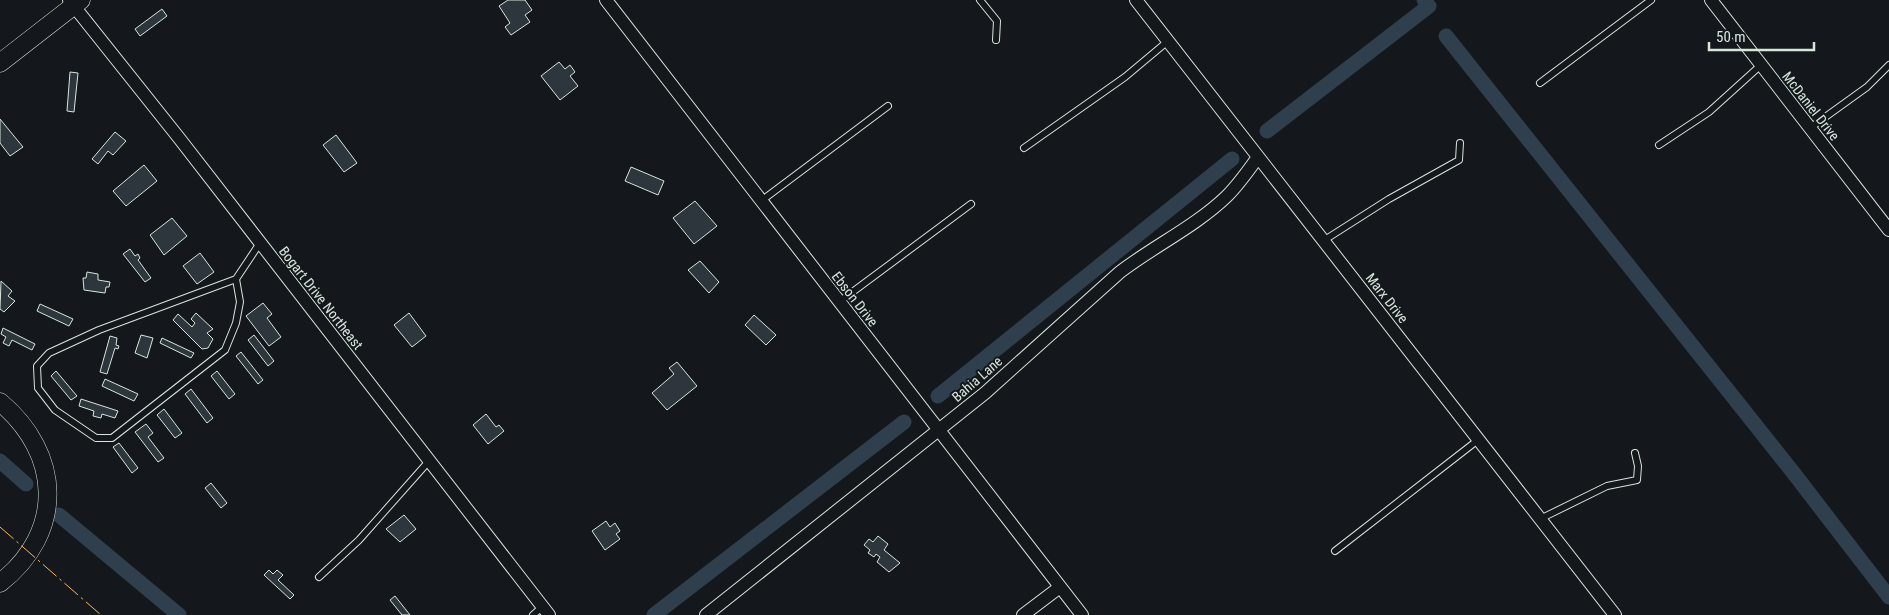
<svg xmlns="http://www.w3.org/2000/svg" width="1889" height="615" viewBox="0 0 1889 615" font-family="'Roboto Condensed',sans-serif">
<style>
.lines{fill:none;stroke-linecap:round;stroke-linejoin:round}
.canal{stroke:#2f3f4d;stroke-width:15}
.building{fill:#2c363c;stroke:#d8e6dc}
.lane-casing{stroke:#d8e6dc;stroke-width:8}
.street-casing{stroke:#d8e6dc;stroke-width:14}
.secondary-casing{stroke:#d8e6dc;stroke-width:19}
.lane{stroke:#14181c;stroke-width:6}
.street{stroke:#14181c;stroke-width:12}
.secondary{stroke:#14181c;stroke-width:18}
.power{stroke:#ffb74d;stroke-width:1;stroke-dasharray:18 4 2.5 4;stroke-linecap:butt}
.labels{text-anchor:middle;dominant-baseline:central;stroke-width:4;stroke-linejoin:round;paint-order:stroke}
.street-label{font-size:14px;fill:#d8e6dc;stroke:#14181c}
</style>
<rect width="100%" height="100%" fill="#14181c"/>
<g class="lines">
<path class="canal" d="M 1446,36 L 1792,471 L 1889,597
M 1267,131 L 1429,6 L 1424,0
M 938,396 L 1232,159
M 0,461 L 26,484
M 59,515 L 179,615
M 654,615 L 904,422"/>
</g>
<path class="building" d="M 508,0 L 525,0 L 532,10 L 525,15 L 530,22 L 511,35 L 505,27 L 510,23 L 499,6 Z
M 162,9 L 167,16 L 140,36 L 135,29 Z
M 559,62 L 565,69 L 570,65 L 575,72 L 570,76 L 578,86 L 560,100 L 541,76 Z
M 70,72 L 78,73 L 74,112 L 67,111 Z
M 0,119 L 23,147 L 10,156 L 0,143 Z
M 115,132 L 126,141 L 113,155 L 108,151 L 98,164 L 92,159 Z
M 336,135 L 357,163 L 344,172 L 323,145 Z
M 144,165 L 157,181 L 126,206 L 113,191 Z
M 631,167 L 664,181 L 658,195 L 625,181 Z
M 695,201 L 717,226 L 694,244 L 673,218 Z
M 172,218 L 187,236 L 164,255 L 150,235 Z
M 130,249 L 135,256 L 138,254 L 140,258 L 138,260 L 151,278 L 145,282 L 123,254 Z
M 200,253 L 214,272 L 197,284 L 183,266 Z
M 700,261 L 719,282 L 709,293 L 688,270 Z
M 87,272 L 98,274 L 98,280 L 110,282 L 109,287 L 106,287 L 105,293 L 84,290 L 83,278 L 86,278 Z
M 1,281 L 12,291 L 8,296 L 15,301 L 4,312 L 0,309 Z
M 263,303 L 272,314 L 267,318 L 281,337 L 269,346 L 246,316 Z
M 40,304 L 73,319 L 69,326 L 37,311 Z
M 196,313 L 213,329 L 207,333 L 213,339 L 208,348 L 202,349 L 173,320 L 178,314 L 192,327 L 195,323 L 191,319 Z
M 409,313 L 426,336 L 412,347 L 394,325 Z
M 754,315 L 776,335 L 766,345 L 745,325 Z
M 3,328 L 35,344 L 32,350 L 12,340 L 9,346 L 3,343 L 6,337 L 1,334 Z
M 141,335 L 153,338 L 147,358 L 135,353 Z
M 254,335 L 274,361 L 268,366 L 248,340 Z
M 110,336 L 117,338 L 116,345 L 119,346 L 118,349 L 115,348 L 107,374 L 100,372 Z
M 162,338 L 194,353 L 191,358 L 160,343 Z
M 241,352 L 263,380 L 258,384 L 236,356 Z
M 677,362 L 697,386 L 667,410 L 652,393 L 674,374 L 669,368 Z
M 56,371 L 77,396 L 71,400 L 51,376 Z
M 217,371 L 235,394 L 229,399 L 211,376 Z
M 105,379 L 138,394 L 134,401 L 102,386 Z
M 191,389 L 213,418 L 207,423 L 185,394 Z
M 81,399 L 118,411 L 115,418 L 102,414 L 101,418 L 93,416 L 94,411 L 79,406 Z
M 164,409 L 182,433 L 175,438 L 157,415 Z
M 486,414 L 496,427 L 499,425 L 504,431 L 488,444 L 473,425 Z
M 146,424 L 153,433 L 148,437 L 164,458 L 158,462 L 135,432 Z
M 119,443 L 138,468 L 132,473 L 113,447 Z
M 211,483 L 227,503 L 221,508 L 205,488 Z
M 404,515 L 416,529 L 400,542 L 386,529 Z
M 606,521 L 610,527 L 615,523 L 620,531 L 616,534 L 620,539 L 605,550 L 592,531 Z
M 878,536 L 888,544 L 884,550 L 900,563 L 889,572 L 877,562 L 880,557 L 876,554 L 874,557 L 868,553 L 870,550 L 864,545 L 869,539 L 873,542 Z
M 269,570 L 273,574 L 277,570 L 283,575 L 278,580 L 294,595 L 290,599 L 264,575 Z
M 395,596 L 410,615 L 402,615 L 390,600 Z"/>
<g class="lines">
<g class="lane-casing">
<path id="lane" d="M 980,0 L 997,21 L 996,40
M 1540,83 L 1651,0
M 1810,128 L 1867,87 L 1889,65
M 1659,145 L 1709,112 L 1761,65
M 1024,148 L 1125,77 L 1168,41
M 761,201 L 888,106
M 1323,241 L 1389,199 L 1459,160 L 1460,143
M 236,279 L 240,302 L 236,323 L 225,350 L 112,438 L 96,438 L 55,410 L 38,388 L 37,366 L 49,353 L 99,330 L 236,279 L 260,243
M 839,302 L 971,204
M 1540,519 L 1607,486 L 1637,480 L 1638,466 L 1635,453
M 1335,551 L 1478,440
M 319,577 L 359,540 L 429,461
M 533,615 L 542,607"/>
</g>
<g class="street-casing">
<path id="street" d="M 69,0 L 179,138 L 549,615
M 606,0 L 1082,615
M 1136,0 L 1615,615
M 1711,0 L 1889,230
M 706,615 L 985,393 L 1120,272 C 1154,246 1196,226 1227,196 C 1239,184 1248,171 1258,157
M 1023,615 L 1060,587"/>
</g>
<g class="secondary-casing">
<path id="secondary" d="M 0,63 L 81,0
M 0,402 C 62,454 65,532 0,583"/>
</g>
<use href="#lane" class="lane"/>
<use href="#street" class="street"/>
<use href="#secondary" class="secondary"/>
<path class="power" d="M 0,527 L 101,615"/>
</g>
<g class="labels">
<g class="street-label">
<text transform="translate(1811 106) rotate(52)">McDaniel Drive</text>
<text transform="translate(321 298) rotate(52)">Bogart Drive Northeast</text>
<text transform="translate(1387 298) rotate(52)">Marx Drive</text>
<text transform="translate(855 299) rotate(52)">Ebson Drive</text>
<text transform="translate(977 379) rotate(-41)">Bahia Lane</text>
</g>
</g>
<path d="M1709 42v8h105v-8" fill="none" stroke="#d8e6dc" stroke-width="2.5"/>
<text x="1716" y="42" font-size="15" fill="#d8e6dc" stroke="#14181c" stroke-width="4" paint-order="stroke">50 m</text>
</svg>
